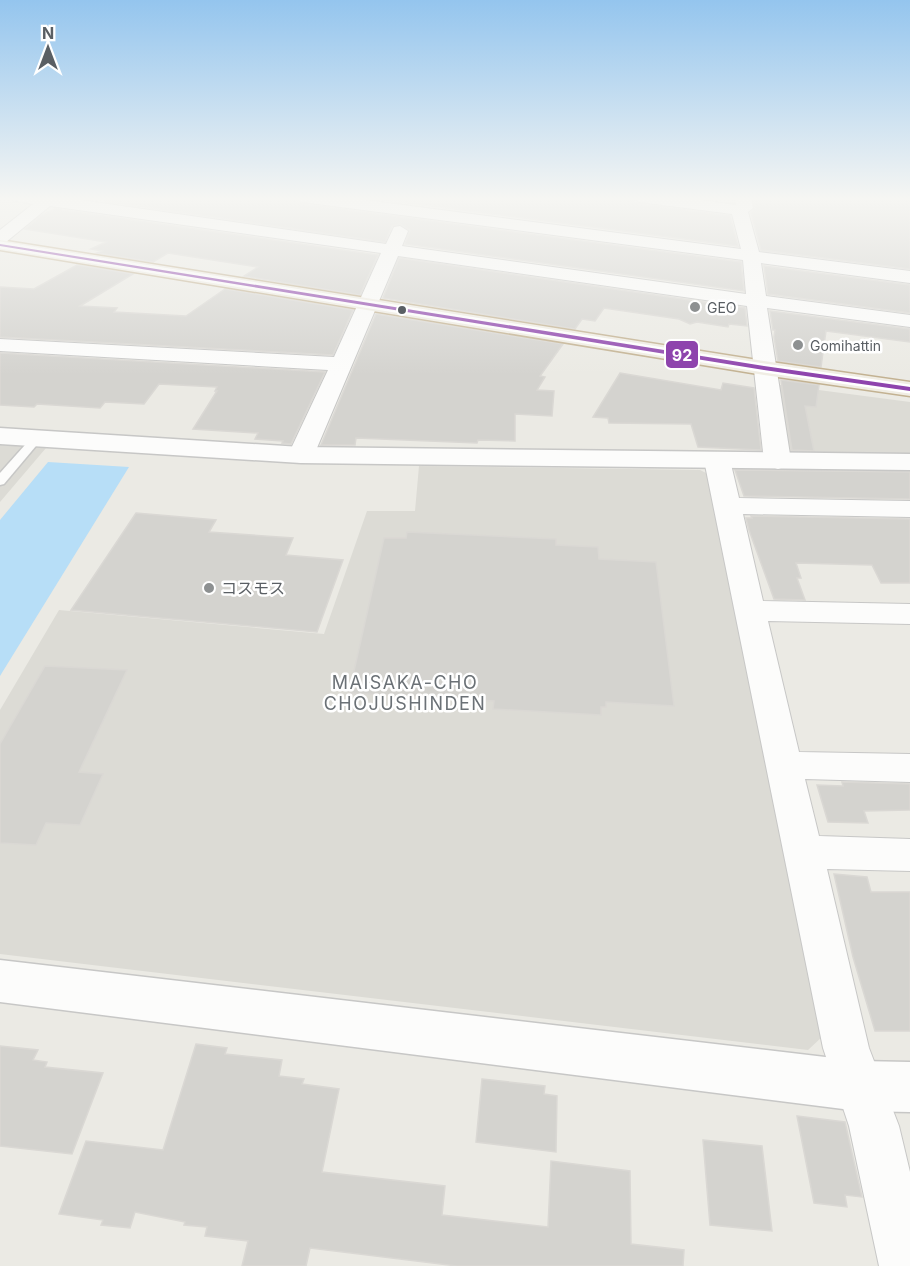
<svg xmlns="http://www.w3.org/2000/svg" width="910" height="1266" viewBox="0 0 910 1266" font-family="Inter,'Noto Sans JP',sans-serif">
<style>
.industrial{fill:#dcdbd5}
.water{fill:#b7def7}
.building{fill:#d4d3cf;stroke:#dad8d4;stroke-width:1.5}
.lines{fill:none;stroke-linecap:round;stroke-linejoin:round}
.service-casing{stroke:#c7c7c6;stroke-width:3}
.minor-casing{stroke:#c7c7c6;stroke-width:2}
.tertiary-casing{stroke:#c7c7c6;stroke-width:3}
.trunk-casing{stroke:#c3b292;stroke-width:3}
.service{fill:#fcfcfb;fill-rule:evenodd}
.minor{fill:#fcfcfb;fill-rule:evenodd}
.tertiary{fill:#fcfcfb;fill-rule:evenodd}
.trunk{fill:#f0ede4;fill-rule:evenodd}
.bus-1-casing{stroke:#fff;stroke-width:5}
.bus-1{fill:#8e44ad;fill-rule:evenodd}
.poi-dot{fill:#8d9091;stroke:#fff;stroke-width:2}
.bus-dot{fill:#5a5f64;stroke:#fff;stroke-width:2}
.labels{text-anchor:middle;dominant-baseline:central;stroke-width:5;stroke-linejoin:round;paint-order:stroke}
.far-poi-label{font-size:14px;fill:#5a5f64;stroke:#fff;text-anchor:start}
.poi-label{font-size:16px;fill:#5a5f64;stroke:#fff;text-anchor:start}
.neighbourhood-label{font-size:18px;letter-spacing:1.5px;fill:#6b7176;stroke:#fff}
.line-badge{stroke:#fff;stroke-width:2}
.badge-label{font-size:16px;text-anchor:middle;font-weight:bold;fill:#fff}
</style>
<rect width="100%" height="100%" fill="#ebeae4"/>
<path class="industrial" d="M 773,384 L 910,402 L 910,454 L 782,452 Z
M 0,445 L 46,448 L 0,502 Z
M 419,466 L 700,470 L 710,475 L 823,1036 L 808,1050 L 0,954 L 0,710 L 59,610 L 324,634 L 367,511 L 415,511 Z"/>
<path class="water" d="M 48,462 L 129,467 L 0,676 L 0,520 Z"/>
<path class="building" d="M 104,197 L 293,197 L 302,204 L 741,262 L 744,291 L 405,244 L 410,230 L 400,224 L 392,226 L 385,242 L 104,201 Z
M 363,197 L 631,199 L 639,204 L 730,216 L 738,246 Z
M 753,197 L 910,197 L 910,269 L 761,250 L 751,213 L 755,208 Z
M 55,209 L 378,255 L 360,295 L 244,276 L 258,267 L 168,253 L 153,262 L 97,253 L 102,251 L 91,249 L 106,242 L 25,229 L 42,215 Z
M 399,258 L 745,308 L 747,326 L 729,324 L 728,327 L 697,322 L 690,324 L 679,319 L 604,308 L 595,321 L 582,319 L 575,329 L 383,298 Z
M 77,265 L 133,274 L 80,306 L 117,308 L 114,312 L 186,316 L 225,289 L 353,310 L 333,355 L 0,337 L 0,287 L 34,289 Z
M 764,266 L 910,285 L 910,313 L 768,294 Z
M 770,311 L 910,329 L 910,342 L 826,331 L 821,367 L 778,361 L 774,337 L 775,330 L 773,330 Z
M 376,314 L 563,344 L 540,376 L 545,377 L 537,390 L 554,391 L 552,416 L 515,414 L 515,441 L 478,440 L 477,443 L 356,438 L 355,445 L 321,445 Z
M 0,353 L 325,372 L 291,444 L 282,443 L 283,441 L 255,439 L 258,433 L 193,429 L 217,391 L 215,391 L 217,387 L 159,384 L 144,404 L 105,402 L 100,408 L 37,404 L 34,407 L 0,405 Z
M 620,373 L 721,390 L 723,383 L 754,388 L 761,450 L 698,447 L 691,424 L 609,423 L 608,418 L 593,417 Z
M 781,380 L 819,385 L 816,407 L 805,406 L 814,451 L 792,450 Z
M 735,470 L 910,472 L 910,499 L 744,496 Z
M 136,513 L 216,520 L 209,532 L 293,538 L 286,555 L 343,560 L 317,632 L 71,610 Z
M 751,516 L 910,519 L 910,583 L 881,583 L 872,565 L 796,563 L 801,578 L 797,578 L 805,600 L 774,599 L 749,530 L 746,518 L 752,518 Z
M 407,532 L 556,539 L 556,545 L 598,547 L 599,559 L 656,562 L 674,706 L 606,702 L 606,707 L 601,707 L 601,715 L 493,709 L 494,701 L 349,693 L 384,538 L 406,538 Z
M 45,666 L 127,670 L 79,772 L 103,774 L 80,825 L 46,823 L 36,845 L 0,843 L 0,744 Z
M 842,782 L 910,784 L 910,810 L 864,811 L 868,823 L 828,822 L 817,785 L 843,786 Z
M 834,874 L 867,877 L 871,892 L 910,892 L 910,1031 L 875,1031 L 853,957 Z
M 196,1044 L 227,1048 L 225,1054 L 282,1060 L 279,1076 L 304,1079 L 302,1084 L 339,1089 L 322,1172 L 445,1186 L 442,1215 L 548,1227 L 551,1161 L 630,1171 L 631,1244 L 684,1250 L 683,1266 L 457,1266 L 310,1248 L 306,1266 L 242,1266 L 248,1241 L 205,1236 L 207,1227 L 184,1225 L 185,1222 L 135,1212 L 130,1228 L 101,1225 L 103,1220 L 59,1214 L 86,1141 L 163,1150 Z
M 0,1046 L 38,1050 L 33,1060 L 47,1062 L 45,1067 L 103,1073 L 72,1154 L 0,1146 Z
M 482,1079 L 545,1086 L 544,1094 L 557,1096 L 556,1152 L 476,1142 Z
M 797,1116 L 845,1122 L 862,1197 L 845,1195 L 847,1207 L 814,1203 Z
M 703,1140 L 762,1146 L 772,1231 L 710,1225 Z"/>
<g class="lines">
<g class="service-casing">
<path id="service" d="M 37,435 L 41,436 L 41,440 L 4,484 L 0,485 L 0,473 L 33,436 Z"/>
</g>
<g class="minor-casing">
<path id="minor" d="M 11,197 L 59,197 L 386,244 L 394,227 L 400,226 L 408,231 L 402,246 L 746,294 L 743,260 L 302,202 L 295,197 L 342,197 L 741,249 L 732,214 L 639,202 L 632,197 L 679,197 L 736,205 L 735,197 L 751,197 L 753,208 L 748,212 L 759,252 L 910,271 L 910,283 L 761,263 L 766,296 L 910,315 L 910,327 L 767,308 L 791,461 L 787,466 L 778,469 L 769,466 L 763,452 L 747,306 L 398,256 L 314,455 L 310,460 L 301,463 L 292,460 L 288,455 L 328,370 L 0,351 L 0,339 L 334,357 L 381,253 L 50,206 L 6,242 L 0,243 L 0,230 L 33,204 L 12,200 Z
M 717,452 L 726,455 L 730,460 L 739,498 L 910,501 L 910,517 L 743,514 L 763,601 L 910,604 L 910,624 L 768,621 L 799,752 L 910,754 L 910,782 L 805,779 L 819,836 L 910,839 L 910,871 L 827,869 L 869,1048 L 899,1126 L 910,1172 L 910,1266 L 879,1266 L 849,1126 L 823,1048 L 704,460 L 708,455 Z"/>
</g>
<g class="tertiary-casing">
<path id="tertiary" d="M 0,428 L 301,447 L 910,454 L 910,470 L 301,463 L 0,444 Z
M 0,960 L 859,1061 L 910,1062 L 910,1112 L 859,1111 L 0,1002 Z"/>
</g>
<g class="trunk-casing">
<path id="trunk" d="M 0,240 L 764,361 L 910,382 L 910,396 L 764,375 L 0,250 Z"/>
</g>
<use href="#service" class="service"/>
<use href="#minor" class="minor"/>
<use href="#tertiary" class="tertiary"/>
<use href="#trunk" class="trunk"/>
<g class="bus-1-casing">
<path id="bus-1" d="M 0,244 L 764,366 L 910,387 L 910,391 L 764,370 L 0,246 Z"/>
</g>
<use href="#bus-1" class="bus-1"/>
</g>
<linearGradient id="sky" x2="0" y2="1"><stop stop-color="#94c5ee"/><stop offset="0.53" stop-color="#f6f6f3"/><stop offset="1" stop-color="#f6f6f3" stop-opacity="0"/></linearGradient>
<rect width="910" height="375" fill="url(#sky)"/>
<g class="poi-dot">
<circle cx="695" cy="307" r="6"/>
<circle cx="798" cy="345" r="6"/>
<circle cx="209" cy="588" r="6"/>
</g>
<circle class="bus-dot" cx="402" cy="310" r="5"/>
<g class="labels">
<g class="far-poi-label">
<text x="707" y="307">GEO</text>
<text x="810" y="345">Gomihattin</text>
</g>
<g class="poi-label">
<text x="221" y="588">コスモス</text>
</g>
<g class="neighbourhood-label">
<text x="405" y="682">MAISAKA-CHO<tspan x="405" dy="21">CHOJUSHINDEN</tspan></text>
</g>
</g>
<rect class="line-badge" x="665" y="340" width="34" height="29" rx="6" fill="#8e44ad"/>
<g class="badge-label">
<text x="682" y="361">92</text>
</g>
<g transform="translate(48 48)" stroke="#ffffff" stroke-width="4.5" paint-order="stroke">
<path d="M0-4.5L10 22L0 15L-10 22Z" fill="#5a5f64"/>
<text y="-9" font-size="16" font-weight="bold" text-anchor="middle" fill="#5a5f64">N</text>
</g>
</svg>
